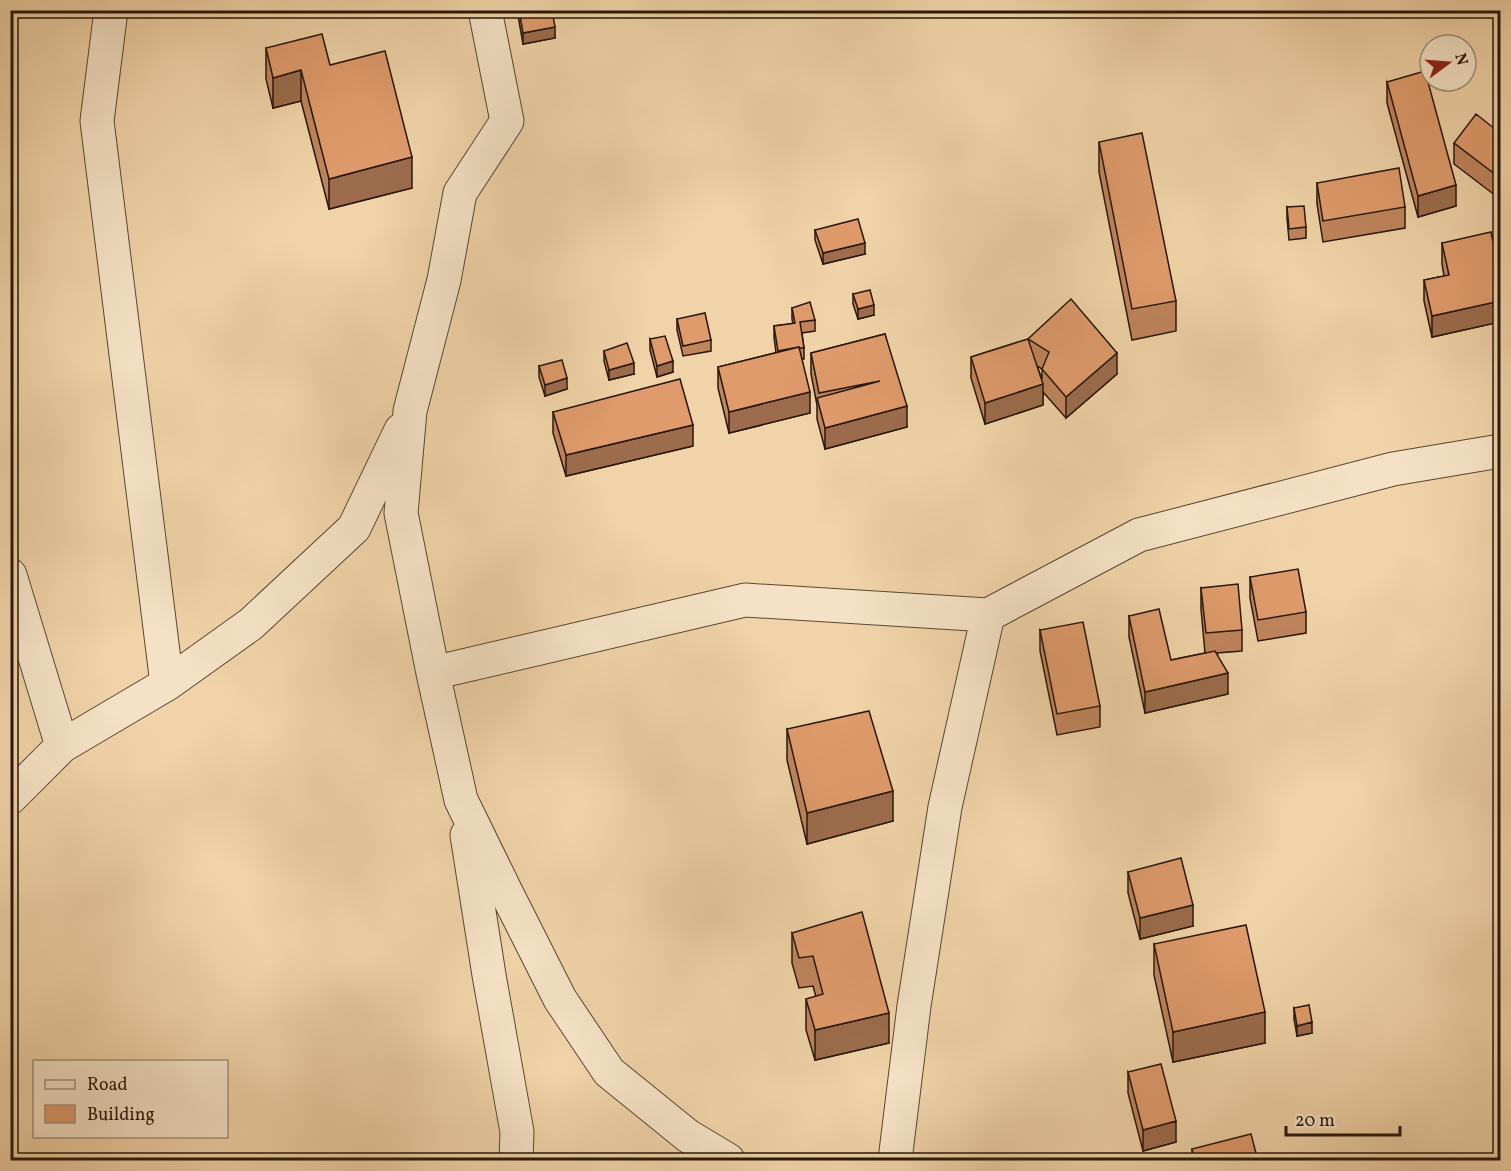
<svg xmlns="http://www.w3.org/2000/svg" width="1511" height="1171" viewBox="0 0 1511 1171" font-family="Vollkorn,serif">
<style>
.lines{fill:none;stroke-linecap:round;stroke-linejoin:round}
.minor-casing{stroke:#5b4632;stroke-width:35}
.minor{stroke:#f5e2c6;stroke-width:33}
.wall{fill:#c0855d;stroke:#29170b;stroke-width:1.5;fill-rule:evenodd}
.shaded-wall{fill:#9c6c4c;stroke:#29170b;stroke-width:1.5}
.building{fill:#df9b6c;stroke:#29170b;stroke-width:1.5}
</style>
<rect width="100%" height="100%" fill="#f0d3a8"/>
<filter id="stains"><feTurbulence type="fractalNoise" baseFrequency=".00333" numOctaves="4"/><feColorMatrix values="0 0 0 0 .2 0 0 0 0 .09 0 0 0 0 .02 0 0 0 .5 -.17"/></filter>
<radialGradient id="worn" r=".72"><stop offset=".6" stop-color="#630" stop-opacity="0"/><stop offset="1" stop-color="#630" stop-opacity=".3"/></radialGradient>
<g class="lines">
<g class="minor-casing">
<path id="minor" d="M 485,10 L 507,121 L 460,193 L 444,280 L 410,411 L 401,513 L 433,673 L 461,800 L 506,892 L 560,999 L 609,1072 L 688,1136 L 728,1160
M 10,575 L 62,746
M 433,673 L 745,600 L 988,615 L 1139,535 L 1393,469 L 1500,451
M 167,684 L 251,624 L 354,528 L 401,430
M 10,798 L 62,746 L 167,684 L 97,121 L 111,10
M 467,835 L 489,975 L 517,1132 L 516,1160
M 895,1160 L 914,1006 L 945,807 L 988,615"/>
</g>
<use href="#minor" class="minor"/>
</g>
<path class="wall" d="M 517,10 L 552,10 L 555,38 L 523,44 Z
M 266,48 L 330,65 L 412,188 L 329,209 L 301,101 L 273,108 L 266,79 Z
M 1387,82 L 1456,206 L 1418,217 L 1387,103 Z
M 1500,133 L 1500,199 L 1454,164 L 1454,143 Z
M 1099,142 L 1176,301 L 1176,331 L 1132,340 L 1099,172 Z
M 1317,183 L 1405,207 L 1405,228 L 1323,242 L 1317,204 Z
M 1287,207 L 1306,227 L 1306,238 L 1289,240 L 1287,218 Z
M 815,230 L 865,254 L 823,264 L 815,240 Z
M 1442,243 L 1500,277 L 1500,322 L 1432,337 L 1424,301 L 1424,280 L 1444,276 L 1442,264 Z
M 853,294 L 874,315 L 858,319 L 853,304 Z
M 792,308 L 815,320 L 815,331 L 802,333 L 804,348 L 804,359 L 802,359 L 810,413 L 729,433 L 718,388 L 718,367 L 776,353 L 774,337 L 774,326 L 793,324 L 792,319 Z
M 677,319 L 711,340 L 711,351 L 683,356 L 677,330 Z
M 885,334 L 907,427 L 825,449 L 817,419 L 817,405 L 811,374 L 811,353 Z
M 650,339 L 673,372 L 657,377 L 650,350 Z
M 1028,339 L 1117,374 L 1066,418 L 1043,392 L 1043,405 L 985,424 L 971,378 L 971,357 ZM 1037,366 L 1042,369 L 1042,379 Z
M 604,351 L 634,374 L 609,380 L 604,361 Z
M 539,366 L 567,389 L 545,396 L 539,377 Z
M 553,412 L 693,446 L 566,476 L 553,433 Z
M 1500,519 L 1500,568 L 1494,542 L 1494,521 Z
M 1250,577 L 1306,612 L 1306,633 L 1258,641 L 1250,598 Z
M 1201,588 L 1242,630 L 1242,651 L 1217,653 L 1228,694 L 1145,713 L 1129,637 L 1129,616 L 1171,660 L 1205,653 L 1201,609 Z
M 1040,630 L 1100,706 L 1100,727 L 1057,735 L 1040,651 Z
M 787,729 L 893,821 L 807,844 L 787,760 Z
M 1128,872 L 1193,926 L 1140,939 L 1128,893 Z
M 792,933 L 889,1043 L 815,1060 L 806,1030 L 806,999 L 816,997 L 813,986 L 799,988 L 792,963 Z
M 1154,944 L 1265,1043 L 1173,1062 L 1154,975 Z
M 1294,1008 L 1312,1033 L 1297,1036 L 1294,1019 Z
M 1128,1072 L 1176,1142 L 1143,1151 L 1128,1093 Z
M 1192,1149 L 1258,1161 L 1192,1161 Z"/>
<path class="shaded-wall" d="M 555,27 L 555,38 L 523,44 L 523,33 Z
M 301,70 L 301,101 L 273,108 L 273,78 Z
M 412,157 L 412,188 L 329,209 L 329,179 Z
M 1456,185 L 1456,206 L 1418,217 L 1418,196 Z
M 865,243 L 865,254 L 823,264 L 823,253 Z
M 1500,301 L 1500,322 L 1432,337 L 1432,316 Z
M 874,305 L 874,315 L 858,319 L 858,309 Z
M 1117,353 L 1117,374 L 1066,418 L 1066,397 Z
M 673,361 L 673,372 L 657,377 L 657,366 Z
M 634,363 L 634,374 L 609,380 L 609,370 Z
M 567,378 L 567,389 L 545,396 L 545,385 Z
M 1043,384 L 1043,405 L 985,424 L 985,403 Z
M 810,392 L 810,413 L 729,433 L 729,412 Z
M 907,406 L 907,427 L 825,449 L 825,428 Z
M 693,425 L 693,446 L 566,476 L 566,455 Z
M 1228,673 L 1228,694 L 1145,713 L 1145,692 Z
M 893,791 L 893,821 L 807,844 L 807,813 Z
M 1193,905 L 1193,926 L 1140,939 L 1140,918 Z
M 1265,1012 L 1265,1043 L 1173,1062 L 1173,1032 Z
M 889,1013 L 889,1043 L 815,1060 L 815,1030 Z
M 1312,1022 L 1312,1033 L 1297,1036 L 1297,1026 Z
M 1176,1121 L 1176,1142 L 1143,1151 L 1143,1130 Z"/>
<path class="building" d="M 519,10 L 552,10 L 555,27 L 523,33 Z
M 322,34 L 330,65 L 385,51 L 412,157 L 329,179 L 301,70 L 273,78 L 266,48 Z
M 1425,71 L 1456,185 L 1418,196 L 1387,82 Z
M 1476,114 L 1500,133 L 1500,178 L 1454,143 Z
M 1142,133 L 1176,301 L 1132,309 L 1099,142 Z
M 1399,168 L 1405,207 L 1323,221 L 1317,183 Z
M 1304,206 L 1306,227 L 1289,229 L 1287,207 Z
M 858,219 L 865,243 L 823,253 L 815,230 Z
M 1491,232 L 1500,277 L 1500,301 L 1432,316 L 1424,280 L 1449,275 L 1442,243 Z
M 870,290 L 874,305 L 858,309 L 853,294 Z
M 1071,299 L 1117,353 L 1066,397 L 1042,369 L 1049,352 L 1028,339 Z
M 810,302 L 815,320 L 800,322 L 804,348 L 799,348 L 799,347 L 778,351 L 774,326 L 795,323 L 792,308 Z
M 705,313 L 711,340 L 683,346 L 677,319 Z
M 885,334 L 907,406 L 825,428 L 817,398 L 880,381 L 819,393 L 811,353 Z
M 665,336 L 673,361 L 657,366 L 650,339 Z
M 1028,339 L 1043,384 L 985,403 L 971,357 Z
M 627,343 L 634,363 L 609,370 L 604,351 Z
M 799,347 L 810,392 L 729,412 L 718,367 Z
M 562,360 L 567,378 L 545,385 L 539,366 Z
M 680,379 L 693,425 L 566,455 L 553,412 Z
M 1500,519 L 1500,547 L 1494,521 Z
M 1298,569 L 1306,612 L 1258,620 L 1250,577 Z
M 1238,584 L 1242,630 L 1206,633 L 1201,588 Z
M 1159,609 L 1171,660 L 1215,651 L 1228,673 L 1145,692 L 1129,616 Z
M 1083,622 L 1100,706 L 1057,714 L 1040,630 Z
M 869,711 L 893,791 L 807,813 L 787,729 Z
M 1181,858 L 1193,905 L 1140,918 L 1128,872 Z
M 862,912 L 889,1013 L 815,1030 L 806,999 L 823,994 L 813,956 L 799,958 L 792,933 Z
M 1246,925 L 1265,1012 L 1173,1032 L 1154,944 Z
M 1309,1005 L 1312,1022 L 1297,1026 L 1294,1008 Z
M 1161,1064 L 1176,1121 L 1143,1130 L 1128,1072 Z
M 1251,1134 L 1258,1161 L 1195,1161 L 1192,1149 Z"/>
<rect width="1511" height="1171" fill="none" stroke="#f0d3a8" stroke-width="36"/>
<rect x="12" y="12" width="1487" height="1147" fill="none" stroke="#29170b" stroke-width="3"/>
<rect x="18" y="18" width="1475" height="1135" fill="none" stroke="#29170b" stroke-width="1.5"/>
<rect x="33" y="1060" width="195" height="78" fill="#f5e2c6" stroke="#a3917b" stroke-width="1.5"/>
<rect x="45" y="1080" width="30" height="9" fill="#f5e2c6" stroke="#a3917b" stroke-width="1.5"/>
<text x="87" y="1090" font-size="18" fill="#29170b">Road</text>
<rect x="45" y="1105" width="30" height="18" fill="#df9b6c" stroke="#a3917b" stroke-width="1.5"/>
<text x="87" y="1120" font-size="18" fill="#29170b">Building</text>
<g transform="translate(1448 63) rotate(74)"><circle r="28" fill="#f5e2c6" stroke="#a3917b" stroke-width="1.5"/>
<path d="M0-4.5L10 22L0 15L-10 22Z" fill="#8f2418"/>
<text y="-9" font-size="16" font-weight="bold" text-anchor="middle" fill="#29170b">N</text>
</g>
<path d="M1286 1126v9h114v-9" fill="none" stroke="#29170b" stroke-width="3"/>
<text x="1295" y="1126" font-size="18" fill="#29170b" stroke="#f5e2c6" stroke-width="4.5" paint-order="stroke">20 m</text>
<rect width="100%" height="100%" filter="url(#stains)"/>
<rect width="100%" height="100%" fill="url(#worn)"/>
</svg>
